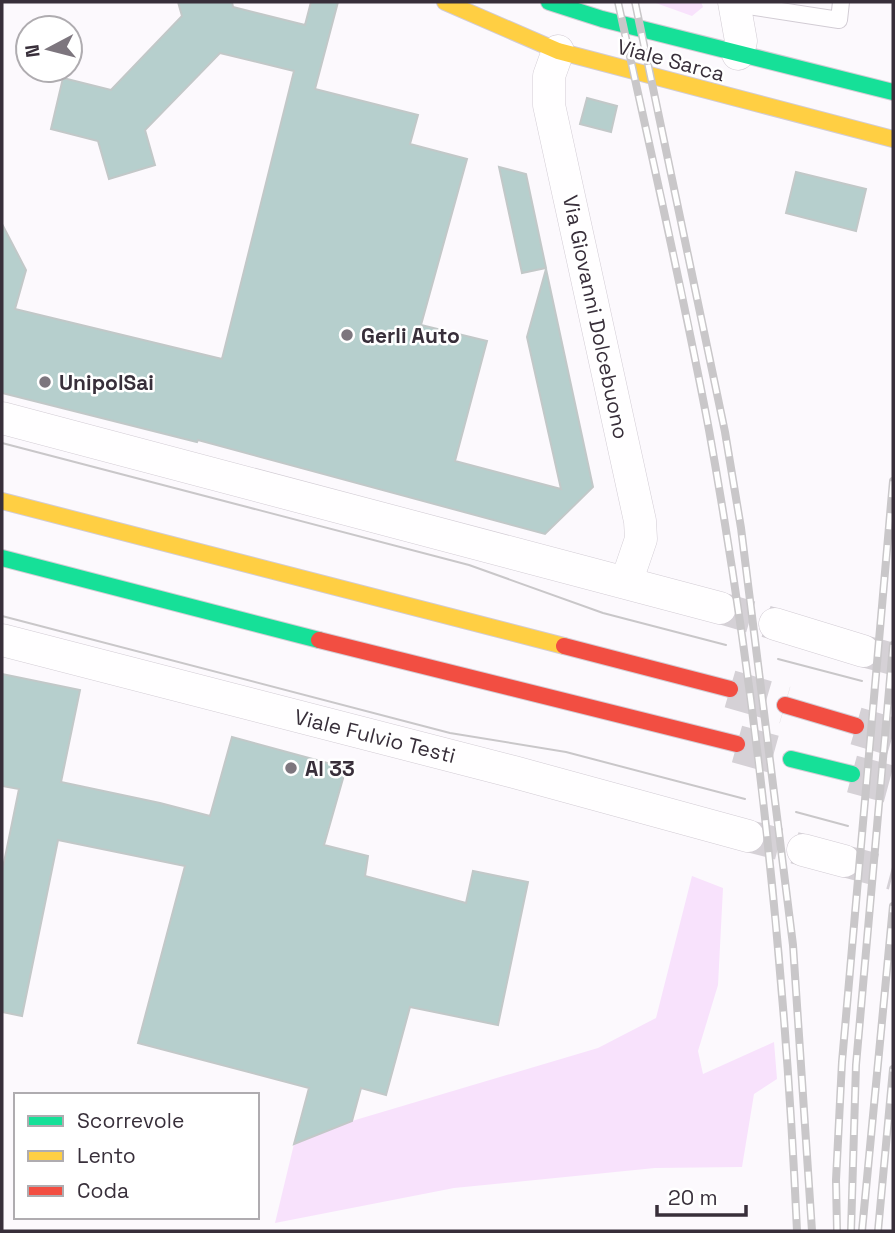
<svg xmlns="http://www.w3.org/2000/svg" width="895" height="1233" viewBox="0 0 895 1233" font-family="'Space Grotesk',sans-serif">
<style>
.green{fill:#f8e2fc}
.building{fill:#b6cfcd;stroke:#c2c8c8;stroke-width:2}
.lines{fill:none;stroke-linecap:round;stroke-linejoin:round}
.street-tunnel{stroke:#d5d1d6;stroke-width:32;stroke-dasharray:32 16;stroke-linecap:butt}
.primary-tunnel{stroke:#d5d1d6;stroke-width:38;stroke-dasharray:38 19;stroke-linecap:butt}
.lane-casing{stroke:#d2ccd4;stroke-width:18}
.street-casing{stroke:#d2ccd4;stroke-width:33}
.fast-casing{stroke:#d2ccd4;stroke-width:18}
.slow-casing{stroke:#d2ccd4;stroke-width:18}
.jam-casing{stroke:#d2ccd4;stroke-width:18}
.lane{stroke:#fffeff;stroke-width:16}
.street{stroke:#fffeff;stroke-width:32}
.fast{stroke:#16e098;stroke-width:16}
.slow{stroke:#ffcf43;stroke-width:16}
.jam{stroke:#f24e42;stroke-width:16}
.tram{stroke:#c9c7c9;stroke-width:2}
.rail-casing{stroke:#c9c7c9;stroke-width:8}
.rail{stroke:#fff;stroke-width:5;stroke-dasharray:16;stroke-linecap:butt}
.poi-dot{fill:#7d767e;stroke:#fff;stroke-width:2.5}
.labels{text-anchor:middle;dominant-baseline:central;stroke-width:5;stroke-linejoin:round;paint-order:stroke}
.street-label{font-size:21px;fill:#382f3a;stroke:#fff}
.poi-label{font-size:21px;font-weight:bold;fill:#382f3a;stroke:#fff;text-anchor:start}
</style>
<rect width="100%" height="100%" fill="#fcf9fd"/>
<path class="green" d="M 653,2 L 701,2 L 703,7 L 692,16 Z
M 692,876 L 723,888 L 718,985 L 698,1051 L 703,1074 L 774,1042 L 777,1079 L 754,1094 L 742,1167 L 655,1168 L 454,1188 L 275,1223 L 294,1144 L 352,1121 L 598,1048 L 656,1018 Z"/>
<path class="building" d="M 178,2 L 232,2 L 233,7 L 305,25 L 311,2 L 338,2 L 315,89 L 418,115 L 410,144 L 467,159 L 421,325 L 487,341 L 455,461 L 561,489 L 527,337 L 546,269 L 593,487 L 545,534 L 198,440 L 197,442 L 2,393 L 2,224 L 26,270 L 15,309 L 222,359 L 294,71 L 220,53 L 145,130 L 155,165 L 109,179 L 98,141 L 51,129 L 63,78 L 111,90 L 182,16 Z
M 587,98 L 617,106 L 611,132 L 580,124 Z
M 499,167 L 526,174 L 546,268 L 522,273 Z
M 796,172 L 866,189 L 856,231 L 786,213 Z
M 2,674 L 80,690 L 61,782 L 160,803 L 210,816 L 232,737 L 346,768 L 324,845 L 368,856 L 365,876 L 466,903 L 473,871 L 528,882 L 498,1025 L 410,1007 L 386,1095 L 361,1088 L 352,1121 L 294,1144 L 309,1088 L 138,1043 L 185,866 L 58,840 L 22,1016 L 2,1012 L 2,872 L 19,789 L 2,786 Z"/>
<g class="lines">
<path class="street-tunnel" d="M 720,608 L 775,624
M 863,651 L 893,659
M 748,836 L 803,850
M 844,861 L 893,874"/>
<path class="primary-tunnel" d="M 730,689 L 785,705
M 856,726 L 893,737
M 737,744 L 791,759
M 852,774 L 893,785"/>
<g class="lane-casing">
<path id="lane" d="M 735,4 L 839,20 L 841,2"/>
</g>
<g class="street-casing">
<path id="street" d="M 734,2 L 741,41 L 738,54
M 558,51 L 549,76 L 549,105 L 640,521 L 641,539 L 626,583
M 2,418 L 720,608
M 775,624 L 863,651
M 2,640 L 514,772 L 748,836
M 803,850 L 844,861"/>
</g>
<g class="fast-casing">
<path id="fast" d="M 549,2 L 602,19 L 893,92
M 2,558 L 319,640
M 791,759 L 852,774"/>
</g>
<g class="slow-casing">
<path id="slow" d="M 445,2 L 558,51 L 893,139
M 2,501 L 564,646"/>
</g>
<g class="jam-casing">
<path id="jam" d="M 319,640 L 737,744
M 564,646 L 730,689
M 785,705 L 856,726"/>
</g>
<use href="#lane" class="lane"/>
<use href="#street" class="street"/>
<use href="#fast" class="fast"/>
<use href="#slow" class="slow"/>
<use href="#jam" class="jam"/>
<path class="tram" d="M 2,443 L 469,565 L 603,613 L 726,645
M 2,616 L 450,733 L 566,752 L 745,799
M 778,659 L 862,681
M 796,812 L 848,826"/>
<g class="rail-casing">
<path id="rail" d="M 618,2 C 649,144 682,287 709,430 C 756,692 785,965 797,1231
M 635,2 L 725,432 L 741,528 L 793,945 L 812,1231
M 837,1231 L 836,1180 L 842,1062 L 893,481
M 851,1231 L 856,1065 L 893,645
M 862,1231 L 893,906
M 878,1231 L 893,1069"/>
</g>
<use href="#rail" class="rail"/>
</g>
<g class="poi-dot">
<circle cx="347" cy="335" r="7"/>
<circle cx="45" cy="382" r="7"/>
<circle cx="291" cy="768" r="7"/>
</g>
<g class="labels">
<g class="street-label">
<text transform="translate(671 60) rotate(15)">Viale Sarca</text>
<text transform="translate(596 317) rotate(78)">Via Giovanni Dolcebuono</text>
<text transform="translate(375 736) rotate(14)">Viale Fulvio Testi</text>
</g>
<g class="poi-label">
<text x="361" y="335">Gerli Auto</text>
<text x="59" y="382">UnipolSai</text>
<text x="305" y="768">Al 33</text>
</g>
</g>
<rect width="895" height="1233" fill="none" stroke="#382f3a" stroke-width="7"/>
<rect x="14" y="1093" width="245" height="126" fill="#ffffff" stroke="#afacb0" stroke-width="2"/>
<rect x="28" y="1116" width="35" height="10" fill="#16e098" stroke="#afacb0" stroke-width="2"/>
<text x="77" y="1128" font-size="21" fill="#382f3a">Scorrevole</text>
<rect x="28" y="1151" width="35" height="10" fill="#ffcf43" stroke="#afacb0" stroke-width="2"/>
<text x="77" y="1163" font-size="21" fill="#382f3a">Lento</text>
<rect x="28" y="1186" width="35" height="10" fill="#f24e42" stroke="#afacb0" stroke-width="2"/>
<text x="77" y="1198" font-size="21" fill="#382f3a">Coda</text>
<g transform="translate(49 49) rotate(263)"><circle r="33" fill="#ffffff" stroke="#afacb0" stroke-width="2"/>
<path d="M0-5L12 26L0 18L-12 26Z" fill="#7d767e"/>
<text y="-10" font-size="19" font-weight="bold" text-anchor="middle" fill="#382f3a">N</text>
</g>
<path d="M657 1205v10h89v-10" fill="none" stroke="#382f3a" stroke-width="3.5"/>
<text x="668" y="1205" font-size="21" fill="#382f3a" stroke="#ffffff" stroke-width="5" paint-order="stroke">20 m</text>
</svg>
